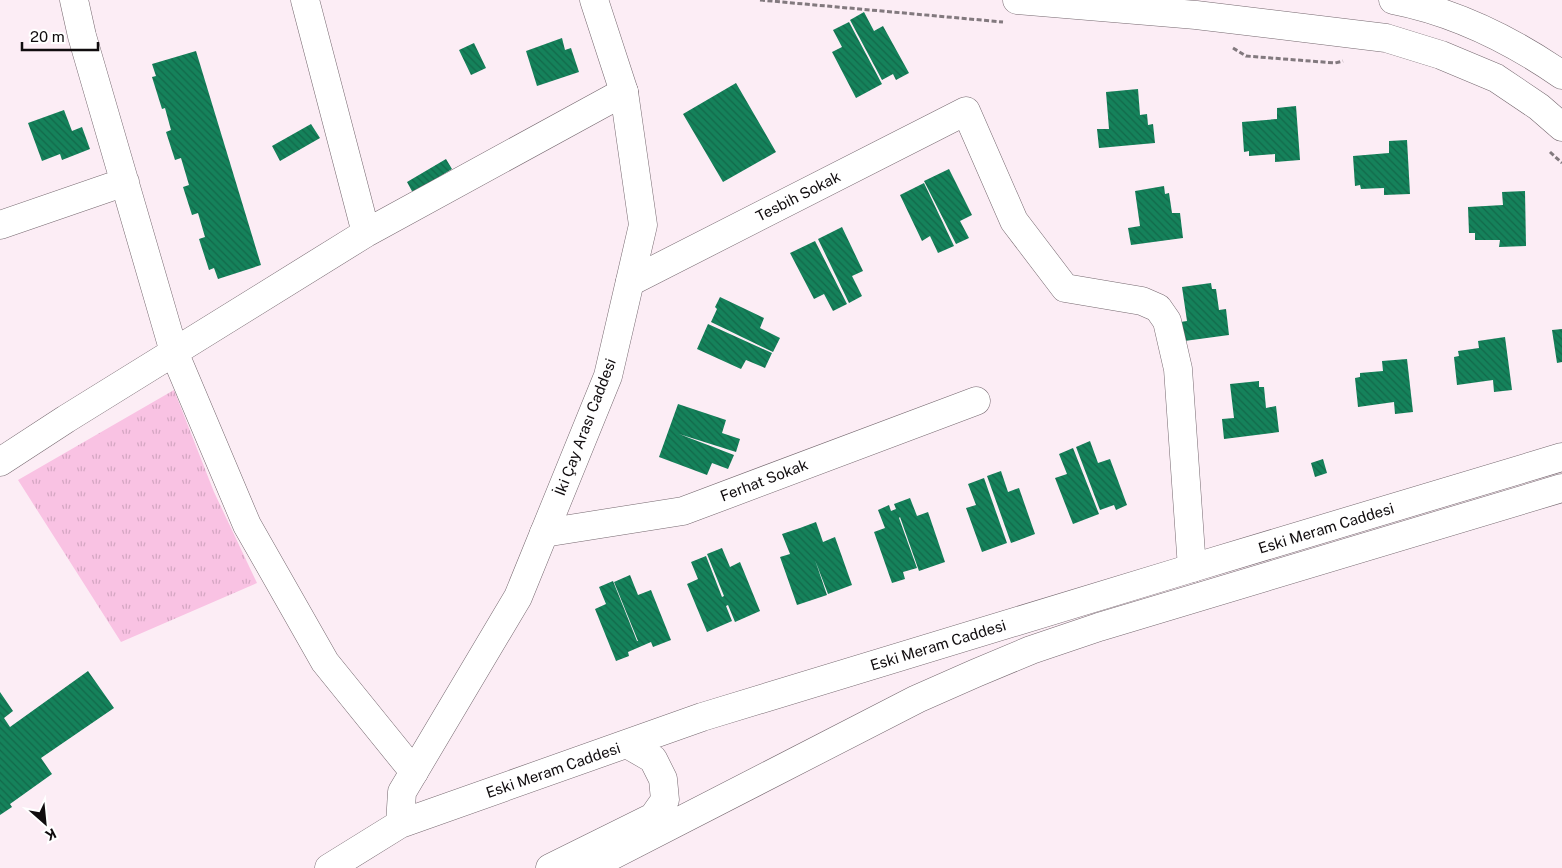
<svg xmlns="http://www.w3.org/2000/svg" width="1562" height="868" viewBox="0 0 1562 868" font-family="'Public Sans',sans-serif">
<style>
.park{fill:url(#park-tufts)}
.building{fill:url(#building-back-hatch)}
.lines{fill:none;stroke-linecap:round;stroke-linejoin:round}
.street-casing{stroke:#75686f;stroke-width:29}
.secondary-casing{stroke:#75686f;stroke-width:29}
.primary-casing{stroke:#75686f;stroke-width:29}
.path{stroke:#82797e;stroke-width:3;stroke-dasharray:5 2.5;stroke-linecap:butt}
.street{stroke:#fff;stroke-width:28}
.secondary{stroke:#fff;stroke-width:28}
.primary{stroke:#fff;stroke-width:28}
.labels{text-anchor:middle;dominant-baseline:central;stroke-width:4;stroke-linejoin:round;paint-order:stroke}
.street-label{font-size:15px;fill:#100c0e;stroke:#fff}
</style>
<defs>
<pattern id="park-tufts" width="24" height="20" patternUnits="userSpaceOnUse" patternTransform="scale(1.25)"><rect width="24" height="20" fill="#f9c2e3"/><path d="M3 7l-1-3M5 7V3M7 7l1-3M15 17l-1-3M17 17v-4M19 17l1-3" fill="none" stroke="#d4a6c2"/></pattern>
<pattern id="building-back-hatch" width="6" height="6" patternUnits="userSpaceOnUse" patternTransform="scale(1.25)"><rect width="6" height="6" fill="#15825b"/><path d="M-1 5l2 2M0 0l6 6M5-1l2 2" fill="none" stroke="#12694a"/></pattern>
</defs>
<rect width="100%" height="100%" fill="#fcedf5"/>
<path class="park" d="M 174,390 L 214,492 L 257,583 L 121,642 L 18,480 Z"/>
<path class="building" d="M 864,12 L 874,31 L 883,26 L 909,73 L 896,80 L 893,74 L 882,80 L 850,20 Z
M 849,22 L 882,84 L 856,98 L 832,52 L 842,47 L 833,30 Z
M 562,38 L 565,50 L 571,48 L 579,72 L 537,86 L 526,51 Z
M 474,43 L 486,68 L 471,75 L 459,50 Z
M 196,51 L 261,265 L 218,279 L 214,268 L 209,270 L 199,239 L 205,237 L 198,213 L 192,215 L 183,187 L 189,185 L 181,158 L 175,160 L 166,132 L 171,130 L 165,108 L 162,109 L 152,77 L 156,76 L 152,64 Z
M 736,83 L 776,152 L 723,182 L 683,114 Z
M 1138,89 L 1140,115 L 1147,114 L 1148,125 L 1153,124 L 1155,143 L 1099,148 L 1097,129 L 1109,129 L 1106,92 Z
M 1296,106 L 1300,160 L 1275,162 L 1275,154 L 1249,156 L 1249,151 L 1244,152 L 1242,122 L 1277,119 L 1277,108 Z
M 64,110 L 72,131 L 82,127 L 90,149 L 62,160 L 60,154 L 42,161 L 28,123 Z
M 311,124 L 320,138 L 280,161 L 272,146 Z
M 1407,140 L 1410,194 L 1384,195 L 1384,188 L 1361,189 L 1360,185 L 1355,186 L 1353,156 L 1389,153 L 1389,141 Z
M 446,159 L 452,169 L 413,193 L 407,182 Z
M 949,169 L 972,215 L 960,221 L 969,238 L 956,244 L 924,181 Z
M 924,183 L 954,246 L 938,253 L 930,236 L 922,241 L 900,195 Z
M 1164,186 L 1165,194 L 1169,193 L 1172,213 L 1180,213 L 1183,238 L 1131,245 L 1128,228 L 1140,226 L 1135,191 Z
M 1525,191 L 1526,246 L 1499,247 L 1500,240 L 1475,240 L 1475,233 L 1469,233 L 1468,207 L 1503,205 L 1502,192 Z
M 842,227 L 863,271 L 852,276 L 862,296 L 849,303 L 818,239 Z
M 815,241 L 847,304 L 833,311 L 824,294 L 814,299 L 790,253 Z
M 1211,283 L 1212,289 L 1216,289 L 1219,310 L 1226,309 L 1229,335 L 1177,342 L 1174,323 L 1187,321 L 1182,287 Z
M 720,297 L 764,318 L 760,328 L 780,338 L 773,352 L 711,322 L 717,309 L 715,307 Z
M 708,324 L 772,353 L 765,368 L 746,360 L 741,369 L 697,349 Z
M 1562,329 L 1562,362 L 1557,363 L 1552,330 Z
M 1505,337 L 1512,390 L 1494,392 L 1493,380 L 1457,385 L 1454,357 L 1459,356 L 1458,351 L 1479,348 L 1478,341 Z
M 1407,359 L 1413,412 L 1395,414 L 1394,402 L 1358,407 L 1355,378 L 1360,377 L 1360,373 L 1383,371 L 1382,361 Z
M 1259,381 L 1259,387 L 1264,387 L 1266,408 L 1276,406 L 1279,432 L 1224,439 L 1222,419 L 1234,418 L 1230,384 Z
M 678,404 L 726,420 L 722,433 L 740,439 L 736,452 L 679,434 L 734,455 L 728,469 L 712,463 L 707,475 L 659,457 Z
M 1090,441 L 1098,463 L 1110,459 L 1127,505 L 1116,510 L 1114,505 L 1100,510 L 1076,447 Z
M 1073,448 L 1099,514 L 1073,524 L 1055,478 L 1067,474 L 1059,454 Z
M 1323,459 L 1327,473 L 1315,477 L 1311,463 Z
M 1001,471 L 1008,492 L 1019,488 L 1035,534 L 1011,543 L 987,476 Z
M 984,478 L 1007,543 L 982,552 L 966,508 L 976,505 L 968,484 Z
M 910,498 L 917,516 L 928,512 L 945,562 L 919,571 L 900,517 L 899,518 L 917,568 L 903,572 L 905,579 L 892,583 L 874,532 L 885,528 L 878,510 L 889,505 L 891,511 L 896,509 L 894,504 Z
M 816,522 L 823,542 L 835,537 L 852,585 L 828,594 L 815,560 L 827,595 L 797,605 L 780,557 L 790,554 L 782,534 L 800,528 L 808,553 L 800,528 Z
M 722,548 L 730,567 L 740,562 L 760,611 L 735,622 L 728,605 L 726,606 L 732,621 L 707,632 L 687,584 L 698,579 L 691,562 L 706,556 L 722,597 L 724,596 L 707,554 Z
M 630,575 L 638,595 L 651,590 L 671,640 L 653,647 L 651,642 L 628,652 L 629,656 L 616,661 L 595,609 L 606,604 L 599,587 L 613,581 L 637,641 L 638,641 L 614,582 Z
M 88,671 L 114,708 L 41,758 L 52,774 L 10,804 L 12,807 L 0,815 L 0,692 L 13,711 L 4,718 L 10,727 Z"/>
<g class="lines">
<g class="street-casing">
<path id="street" d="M 74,0 L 82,36 L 174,352 L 247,525 L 325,662 L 414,772
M 305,0 L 366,233
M 0,225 L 125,182
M 630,282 L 966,111 L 1014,221 L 1065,288 L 1142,301 L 1158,308 L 1167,321 L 1178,369 L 1192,568
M 0,462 L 66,419 L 366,233 L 624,92
M 544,533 L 683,511 L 976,401"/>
</g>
<g class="secondary-casing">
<path id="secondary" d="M 400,824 L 402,792 L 518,597 L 608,376 L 643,225 L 624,92 L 594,0
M 329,868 L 400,824 L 702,717 L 1192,568 L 1562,457
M 550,868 L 653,817 L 665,800 L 663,779 L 653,759 L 627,744
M 588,868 L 917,699 L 976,673 L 1031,650 L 1099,627 L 1562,488"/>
</g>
<g class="primary-casing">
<path id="primary" d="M 1017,0 L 1196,15 L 1386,38 L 1441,55 L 1496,78 L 1539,107 L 1562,127
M 1393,0 C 1455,12 1510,39 1562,75"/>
</g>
<path class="path" d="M 760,0 L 1003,22
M 1233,48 L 1246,56 L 1335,63 L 1343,61
M 1550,152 L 1562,163"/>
<use href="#street" class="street"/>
<use href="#secondary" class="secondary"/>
<use href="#primary" class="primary"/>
</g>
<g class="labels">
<g class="street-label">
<text transform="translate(798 196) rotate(-27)">Tesbih Sokak</text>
<text transform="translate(585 427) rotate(-69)">İki Çay Arası Caddesi</text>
<text transform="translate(764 480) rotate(-21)">Ferhat Sokak</text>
<text transform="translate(1326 528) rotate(-17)">Eski Meram Caddesi</text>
<text transform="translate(938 645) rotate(-17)">Eski Meram Caddesi</text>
<text transform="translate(553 770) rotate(-19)">Eski Meram Caddesi</text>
</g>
</g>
<g transform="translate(45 823) rotate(153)" stroke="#ffffff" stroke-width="4" paint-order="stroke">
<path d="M0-4L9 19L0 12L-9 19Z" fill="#100c0e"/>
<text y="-8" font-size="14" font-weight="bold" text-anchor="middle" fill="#100c0e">K</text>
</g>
<path d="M22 42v8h76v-8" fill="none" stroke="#100c0e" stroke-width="2.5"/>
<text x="30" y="42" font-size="15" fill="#100c0e" stroke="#ffffff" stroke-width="4" paint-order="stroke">20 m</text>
</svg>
